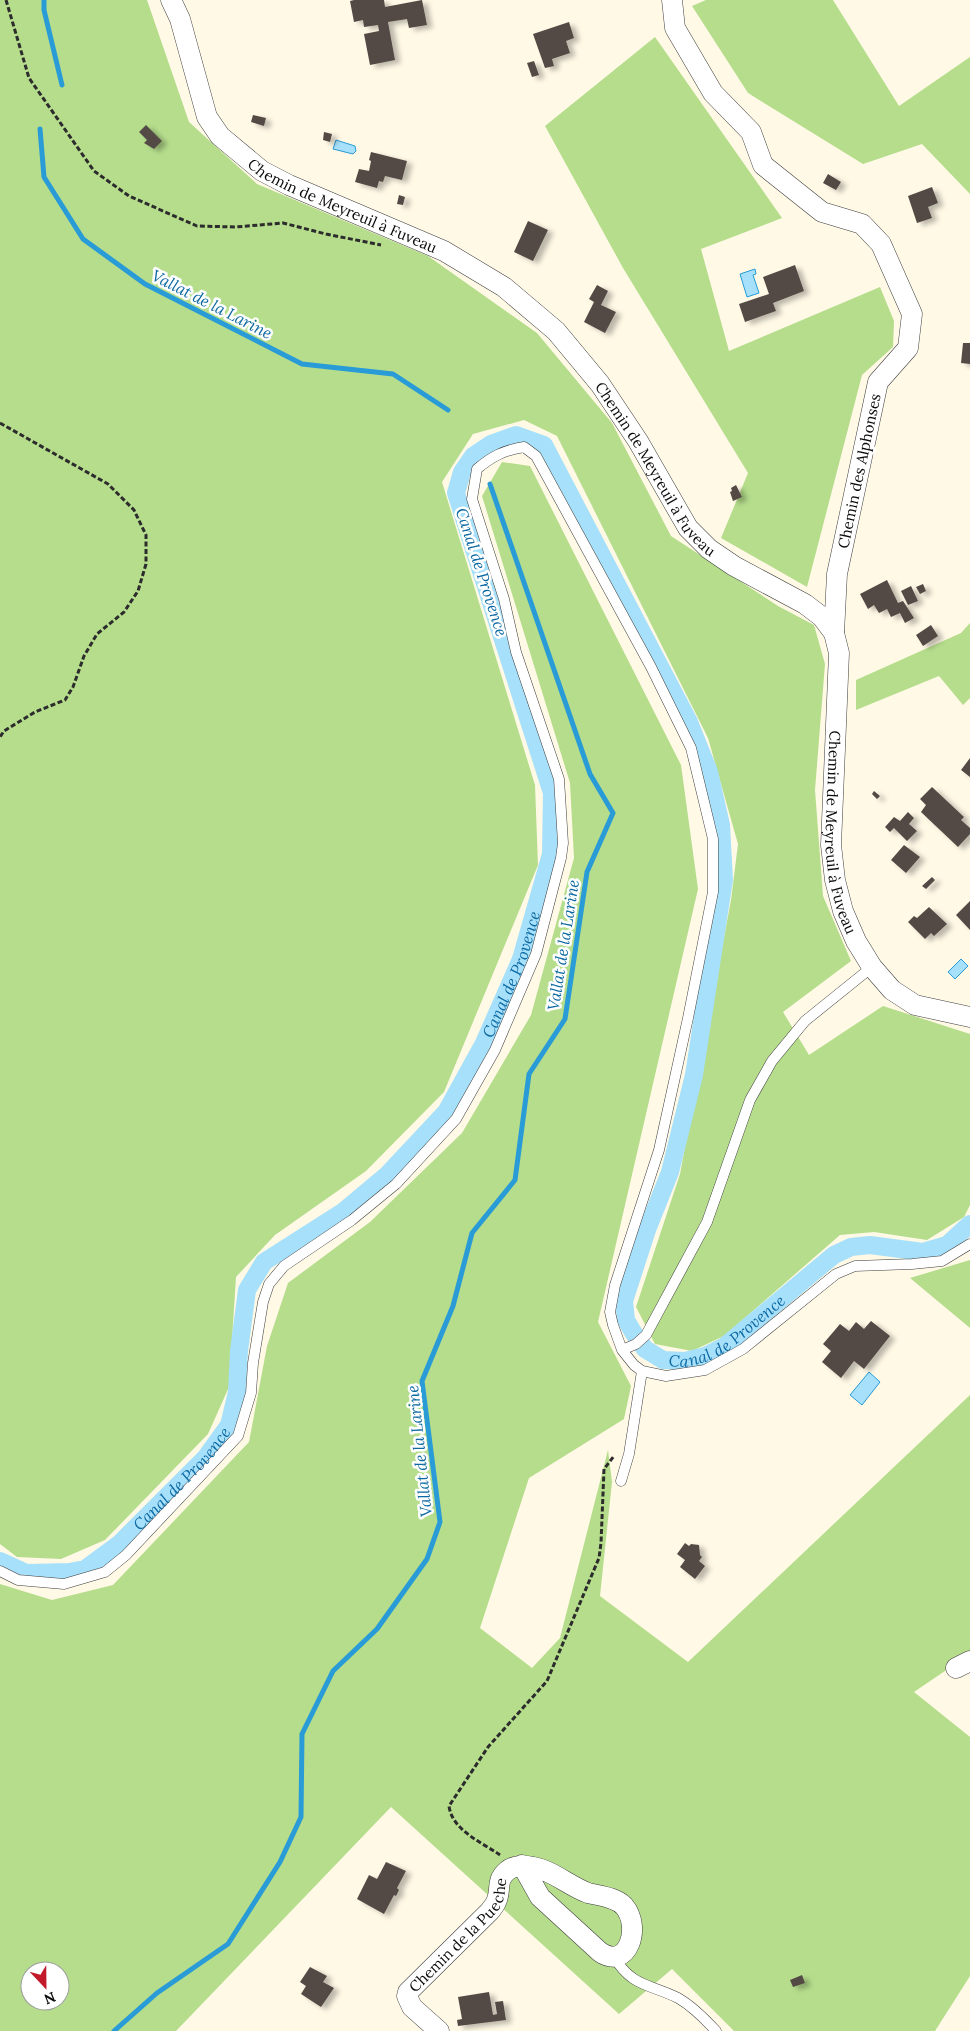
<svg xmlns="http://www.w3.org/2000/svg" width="970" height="2031" viewBox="0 0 970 2031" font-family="Lora,serif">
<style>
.forest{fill:#b5dd8c;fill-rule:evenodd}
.water{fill:#a7e0fa;stroke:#299bd6}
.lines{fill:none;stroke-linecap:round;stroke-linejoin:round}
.stream{stroke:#299bd6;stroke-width:5}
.canal{stroke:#a7e0fa;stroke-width:18}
.building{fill:#534a45;filter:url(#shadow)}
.lane-casing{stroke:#3d3d3d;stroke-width:11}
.street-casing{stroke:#3d3d3d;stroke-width:21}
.path{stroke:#2c2c2c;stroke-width:3;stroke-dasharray:5 2.5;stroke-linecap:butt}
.lane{stroke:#fff;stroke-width:10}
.street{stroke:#fff;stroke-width:20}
.labels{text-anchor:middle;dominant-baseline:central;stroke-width:5;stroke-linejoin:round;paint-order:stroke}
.street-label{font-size:15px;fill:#0a0a0a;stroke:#fff}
.water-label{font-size:16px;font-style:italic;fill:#0c69a2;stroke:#fff}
</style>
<defs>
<filter id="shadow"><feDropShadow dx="5.5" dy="3" stdDeviation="2.5" flood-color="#0004"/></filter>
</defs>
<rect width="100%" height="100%" fill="#fff9e6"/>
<path class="forest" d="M 0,0 L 147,0 L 189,122 L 257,184 L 428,256 L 537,333 L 612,423 L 671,536 L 778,606 L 814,625 L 825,664 L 815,790 L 823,896 L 851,961 L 783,1012 L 809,1055 L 883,1006 L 970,1034 L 970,1205 L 964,1217 L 927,1240 L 874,1232 L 840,1235 L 724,1336 L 692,1351 L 655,1344 L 636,1307 L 680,1174 L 731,900 L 738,844 L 708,738 L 557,436 L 524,420 L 473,434 L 442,482 L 535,785 L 538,865 L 444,1092 L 366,1171 L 275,1235 L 236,1277 L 229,1387 L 208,1434 L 105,1540 L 61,1559 L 17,1557 L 0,1544 Z
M 706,0 L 833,0 L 899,106 L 970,57 L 970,194 L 922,144 L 863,164 L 748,93 L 692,6 Z
M 655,37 L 782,218 L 701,249 L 729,351 L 880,287 L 894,321 L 893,347 L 862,375 L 807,587 L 721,538 L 748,473 L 623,268 L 545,126 Z
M 502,462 L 530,466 L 681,765 L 698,889 L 598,1322 L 631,1386 L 624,1419 L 529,1478 L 480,1628 L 532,1668 L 560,1638 L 608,1450 L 612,1482 L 600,1596 L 688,1662 L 970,1395 L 970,1654 L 914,1692 L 970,1737 L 970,1976 L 935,2031 L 734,2031 L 672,1969 L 619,2014 L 391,1807 L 176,2031 L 0,2031 L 0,1584 L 52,1600 L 113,1585 L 249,1442 L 267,1346 L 288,1283 L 370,1222 L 462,1133 L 531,1015 L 574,858 L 570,783 L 482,496 ZM 30,1971 L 60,1971 L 60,2001 L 30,2001 Z
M 970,623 L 970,698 L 963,705 L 939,676 L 856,710 L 856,680 L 961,633 Z
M 970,1260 L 970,1328 L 910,1278 Z"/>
<path class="water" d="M 336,140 L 355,146 L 356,151 L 353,154 L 333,149 Z
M 755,269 L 756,274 L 753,275 L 759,293 L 747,297 L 740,274 Z
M 961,959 L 968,966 L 955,979 L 948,972 Z
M 869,1372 L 880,1382 L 862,1405 L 850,1395 Z"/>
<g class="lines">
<path class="stream" d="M 44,0 L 44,10 L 62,85
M 40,129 L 44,177 L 83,239 L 145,284 L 302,364 L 393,374 L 448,410
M 114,2031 L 157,1993 L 228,1944 L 280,1862 L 301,1817 L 302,1734 L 333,1671 L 377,1629 L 427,1559 L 440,1522 L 422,1381 L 453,1306 L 472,1233 L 515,1180 L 529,1074 L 565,1019 L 587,872 L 613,813 L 590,774 L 490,484"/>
<path class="canal" id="s1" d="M 0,1561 L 26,1573 L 69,1572 L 85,1569 L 119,1544 L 206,1457 L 229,1425 L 237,1392 L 239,1351 L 247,1290 L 264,1262 L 344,1211 L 387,1175 L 446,1112 L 484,1043 L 521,959 L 551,854 L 552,793 L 456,493 L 462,472 L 473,456 L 491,444 L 516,435 L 544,445 L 689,722 L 709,772 L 721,825 L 724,880 L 694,1075 L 670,1172 L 647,1230 L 624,1301 L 626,1320 L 633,1332 L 645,1349 L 663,1360 L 685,1361 L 705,1356 L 725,1346 L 834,1255 L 851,1247 L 870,1245 L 923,1252 L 947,1245 L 970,1224"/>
</g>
<path class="building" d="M 354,0 L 384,0 L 385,7 L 422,0 L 427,25 L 409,28 L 407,19 L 388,22 L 395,60 L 370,65 L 364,34 L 379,31 L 378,25 L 364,27 L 363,20 L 354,22 L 350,1 Z
M 569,22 L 574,38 L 566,41 L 570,53 L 552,59 L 554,66 L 545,68 L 533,34 Z
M 534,61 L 539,75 L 532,77 L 527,63 Z
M 253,115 L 266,118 L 264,126 L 251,122 Z
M 146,125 L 162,141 L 154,149 L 144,143 L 147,140 L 139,132 Z
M 324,132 L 332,134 L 330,142 L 323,140 Z
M 371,152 L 407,161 L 402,180 L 385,176 L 383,182 L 379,181 L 377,188 L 355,182 L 359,169 L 369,171 L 371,161 L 369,160 Z
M 828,174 L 841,182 L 836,190 L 823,183 Z
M 932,187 L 938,203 L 928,207 L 932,218 L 917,223 L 908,196 Z
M 399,195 L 405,197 L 403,205 L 397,204 Z
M 528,221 L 548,230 L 533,261 L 514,252 Z
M 795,265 L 804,291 L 773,303 L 776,311 L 745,322 L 739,304 L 769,294 L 763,277 Z
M 597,285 L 608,291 L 601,305 L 616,312 L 605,333 L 584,322 L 594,302 L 589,299 Z
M 963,343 L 970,343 L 970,364 L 961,363 Z
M 736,485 L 742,497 L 733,501 L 730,492 L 732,491 L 731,488 Z
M 887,580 L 898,603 L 903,601 L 914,618 L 905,623 L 900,613 L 891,617 L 887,609 L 879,613 L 874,605 L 868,609 L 860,594 Z
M 923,584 L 926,591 L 920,594 L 916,587 Z
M 911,586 L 918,601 L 908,605 L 901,591 Z
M 931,625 L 938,636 L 923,646 L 916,635 Z
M 970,758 L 970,777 L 961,770 Z
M 932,787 L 964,817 L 961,820 L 970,828 L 970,834 L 958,847 L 921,812 L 926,805 L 920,799 Z
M 874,791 L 880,796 L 877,799 L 872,794 Z
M 908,812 L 914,818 L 909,824 L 917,831 L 907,841 L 894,828 L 890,832 L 885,827 L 894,817 L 900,821 Z
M 904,845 L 920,857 L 906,873 L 891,860 Z
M 932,877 L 935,880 L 926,889 L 922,886 Z
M 970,901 L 970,930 L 956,915 Z
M 929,907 L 947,924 L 934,936 L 931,933 L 925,939 L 908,922 L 914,916 L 917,918 Z
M 871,1321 L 890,1336 L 864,1369 L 854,1361 L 841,1378 L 822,1362 L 831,1351 L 823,1344 L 840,1324 L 849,1331 L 856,1322 L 864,1329 Z
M 685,1543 L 689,1546 L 691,1544 L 699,1545 L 700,1555 L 702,1557 L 699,1561 L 705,1566 L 695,1579 L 680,1567 L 685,1560 L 677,1554 Z
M 386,1862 L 406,1871 L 397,1888 L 399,1890 L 396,1896 L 394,1895 L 384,1914 L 357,1899 L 369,1875 L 377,1879 Z
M 310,1967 L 327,1976 L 323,1982 L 334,1988 L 321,2007 L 301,1994 L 306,1986 L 300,1982 Z
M 802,1975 L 805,1983 L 793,1987 L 790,1980 Z
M 489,1992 L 493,2015 L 497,2014 L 495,2002 L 503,2001 L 506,2020 L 458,2026 L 457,2020 L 462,2019 L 458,1997 Z"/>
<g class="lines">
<g class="lane-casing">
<path id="lane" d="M 622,1350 L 636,1344 L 646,1335 L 707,1222 L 750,1100 L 772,1061 L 805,1021 L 872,967
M 621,1481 L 629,1454 L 642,1371
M 0,1571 L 18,1580 L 64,1584 L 105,1572 L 126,1555 L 238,1436 L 251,1393 L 253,1363 L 263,1302 L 269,1284 L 284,1266 L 352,1220 L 396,1184 L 456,1119 L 495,1050 L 536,954 L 561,858 L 563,843 L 559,779 L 516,652 L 504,599 L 472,499 L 477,469 C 491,457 504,450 524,447 L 536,456 L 651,667 L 691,748 L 713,839 L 713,892 L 688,1018 L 659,1150 L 615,1285 L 610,1312 L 613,1325 L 622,1350 L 634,1365 L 642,1371 L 666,1376 L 705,1370 L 743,1349 L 836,1274 L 855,1266 L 912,1264 L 942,1261 L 970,1244
M 614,1957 C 632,1987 650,1984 678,1998 C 692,2006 705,2019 716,2031"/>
</g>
<g class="street-casing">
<g id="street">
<path id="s2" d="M 171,0 L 180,19 L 207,117 L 220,136 L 262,171 L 289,185 L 444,251 L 504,287 L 556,331 L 600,384 L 638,441 L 688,528 L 709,549 L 734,566 L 805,604 L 822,617 L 834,633 L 839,653 L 831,845 L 835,880 L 843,911 L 856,941 L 872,967 L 892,990 L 915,1005 L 970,1017"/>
<path d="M 672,0 L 675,28 L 713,93 L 751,132 L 763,165 L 822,212 L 862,224 L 881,244 L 912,314 L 908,348 L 878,382 L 837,574 L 834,633"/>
<path d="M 956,1668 L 970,1661"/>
<path id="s3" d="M 439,2031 L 412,2007 L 407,1996 L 408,1992 L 490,1911 C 492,1908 495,1905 496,1902 C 502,1890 495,1881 507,1871 C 514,1865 524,1865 533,1867 C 552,1870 569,1886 588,1893 C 600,1896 615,1897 624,1906 C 642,1927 628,1971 600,1952 L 540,1897 L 522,1865"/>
</g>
</g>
<path class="path" d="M 6,0 L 29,78 L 94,171 L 129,196 L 197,226 L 235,227 L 283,223 L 326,234 L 381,245
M 0,423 L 108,484 L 134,510 L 146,535 L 146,564 L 138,591 L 124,612 L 97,634 L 84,656 L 73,687 L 65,700 L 35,712 L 4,731 L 0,737
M 500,1855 C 481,1842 452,1830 449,1806 L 488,1747 L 547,1681 L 599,1558 L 601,1543 L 604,1469 L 614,1456"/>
<use href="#lane" class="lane"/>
<use href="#street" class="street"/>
</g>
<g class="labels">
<g class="street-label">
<text stroke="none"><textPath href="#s2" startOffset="288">Chemin de Meyreuil à Fuveau</textPath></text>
<text stroke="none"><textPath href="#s2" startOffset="708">Chemin de Meyreuil à Fuveau</textPath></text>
<text transform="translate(859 471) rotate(-78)">Chemin des Alphonses</text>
<text stroke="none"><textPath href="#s2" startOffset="1158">Chemin de Meyreuil à Fuveau</textPath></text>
<text stroke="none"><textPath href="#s3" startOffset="130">Chemin de la Pueche</textPath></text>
</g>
<g class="water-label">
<text transform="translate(212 304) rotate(27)">Vallat de la Larine</text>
<text transform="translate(482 572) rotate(72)">Canal de Provence</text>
<text transform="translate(563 945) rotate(-81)">Vallat de la Larine</text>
<text stroke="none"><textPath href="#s1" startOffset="852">Canal de Provence</textPath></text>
<text stroke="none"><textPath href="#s1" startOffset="2532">Canal de Provence</textPath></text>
<text transform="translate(419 1451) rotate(-96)">Vallat de la Larine</text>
<text stroke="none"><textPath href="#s1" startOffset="221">Canal de Provence</textPath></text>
</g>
</g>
<g transform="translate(45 1986) rotate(158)"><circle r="24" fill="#ffffff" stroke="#9d9d9d"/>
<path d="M0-4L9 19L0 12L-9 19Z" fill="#c21a2b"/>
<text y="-8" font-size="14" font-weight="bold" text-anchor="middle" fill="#0a0a0a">N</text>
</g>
</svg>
